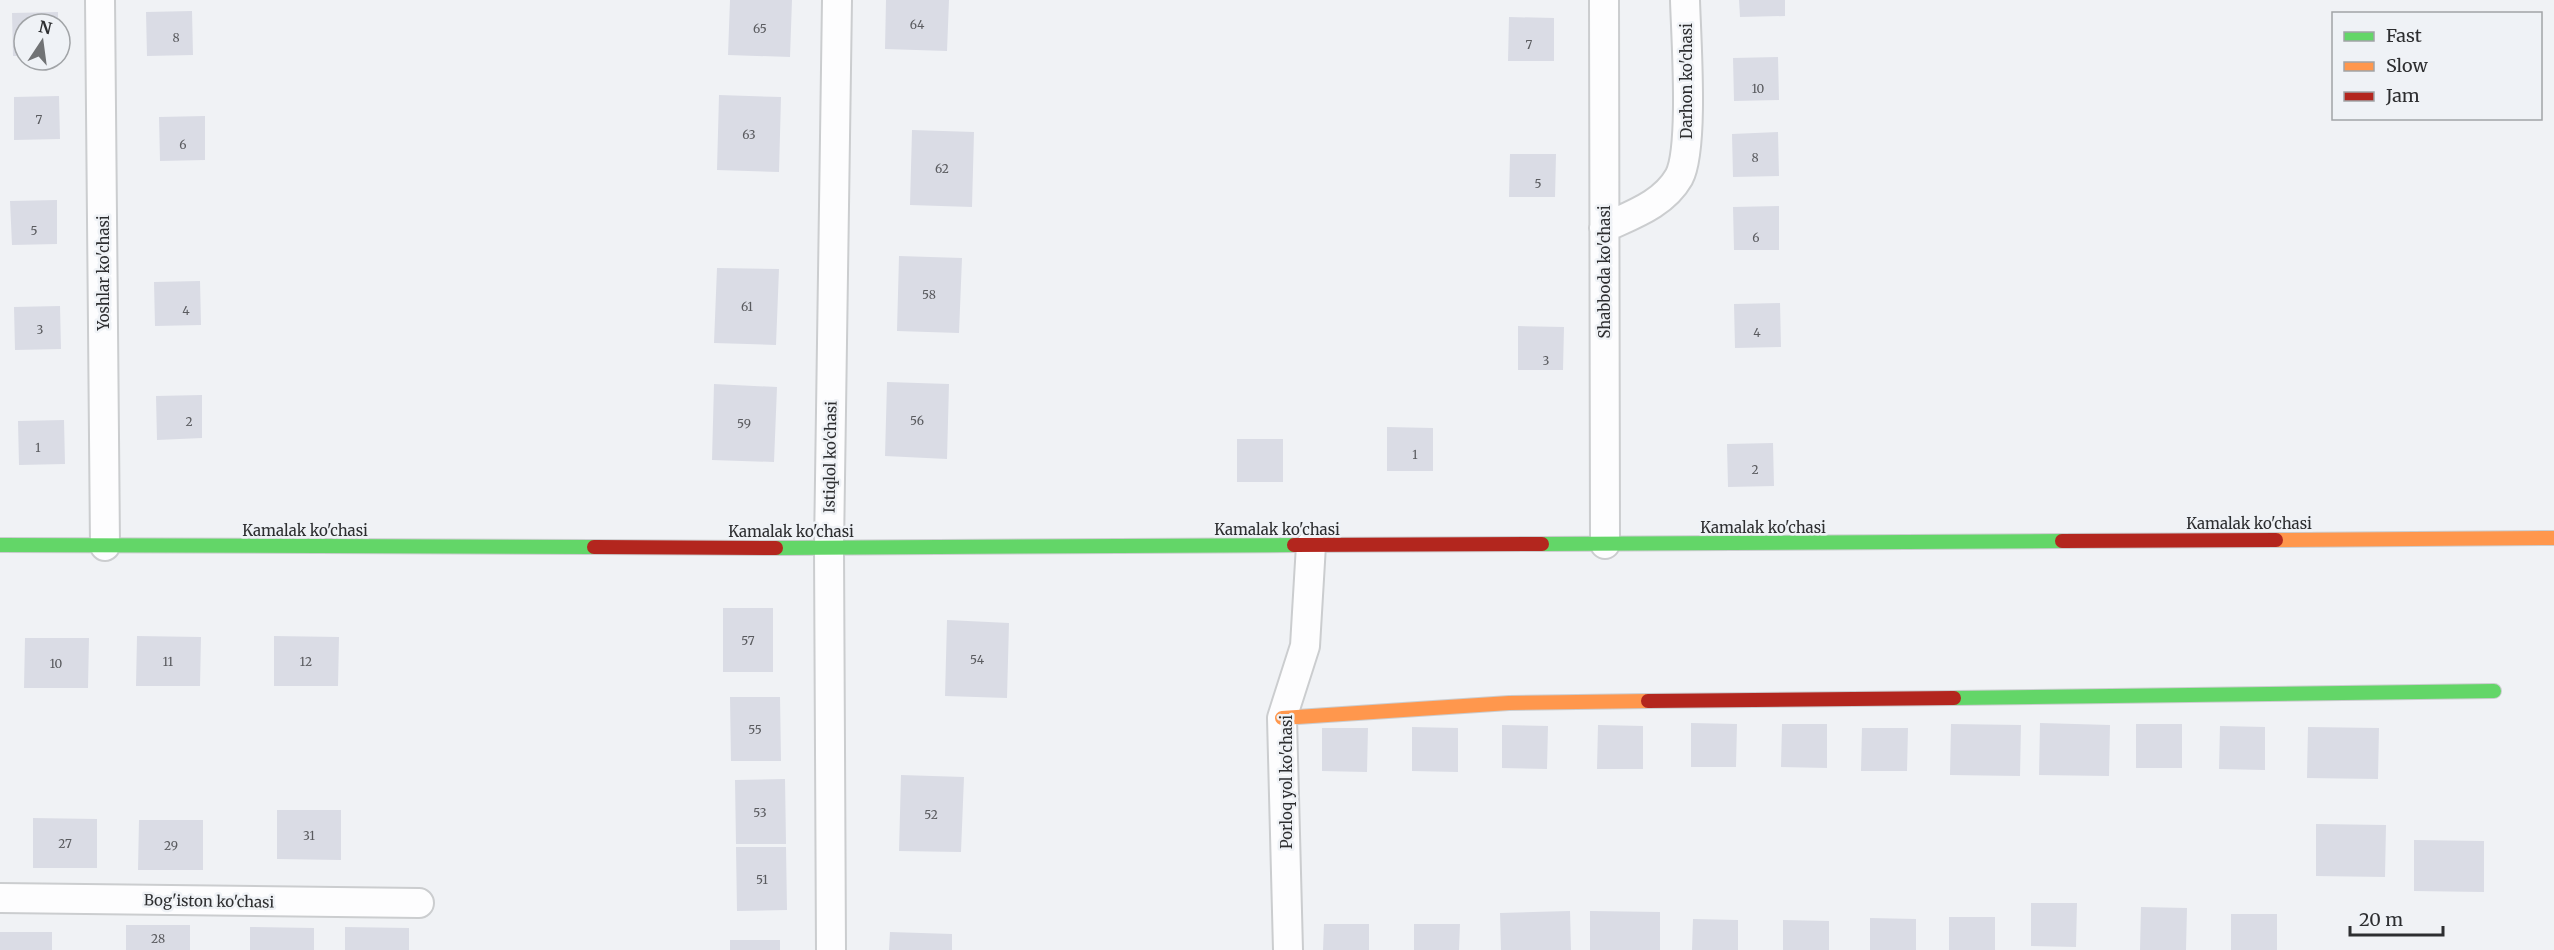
<svg xmlns="http://www.w3.org/2000/svg" width="2554" height="950" viewBox="0 0 2554 950" font-family="Merriweather,serif">
<style>
.building{fill:#dadce5}
.lines{fill:none;stroke-linecap:round;stroke-linejoin:round}
.street-casing{stroke:#cbcdcf;stroke-width:32}
.fast-casing{stroke:#cbcdcf;stroke-width:16}
.slow-casing{stroke:#cbcdcf;stroke-width:16}
.jam-casing{stroke:#cbcdcf;stroke-width:16}
.street{stroke:#fdfdfe;stroke-width:28}
.fast{stroke:#63d668;stroke-width:14}
.slow{stroke:#ff974d;stroke-width:14}
.jam{stroke:#b3261e;stroke-width:14}
.labels{text-anchor:middle;dominant-baseline:central;stroke-width:5;stroke-linejoin:round;paint-order:stroke}
.number-label{font-size:12px;fill:#5a5b5f}
.street-label{font-size:15px;fill:#2d2e30;stroke:#eff2f6}
</style>
<rect width="100%" height="100%" fill="#f0f2f5"/>
<path class="building" d="M 730,0 L 792,0 L 790,57 L 728,55 Z
M 886,0 L 949,0 L 947,51 L 885,49 Z
M 1739,0 L 1785,0 L 1785,16 L 1740,17 Z
M 192,11 L 193,55 L 147,56 L 146,12 Z
M 58,12 L 58,24 L 24,24 L 24,56 L 13,56 L 12,13 Z
M 1509,17 L 1554,18 L 1554,61 L 1508,61 Z
M 1778,57 L 1779,100 L 1734,101 L 1733,58 Z
M 719,95 L 781,97 L 779,172 L 717,170 Z
M 59,96 L 60,139 L 14,140 L 14,97 Z
M 205,116 L 205,160 L 160,161 L 159,117 Z
M 912,130 L 974,132 L 972,207 L 910,205 Z
M 1778,132 L 1779,176 L 1733,177 L 1732,134 Z
M 1510,154 L 1556,154 L 1555,197 L 1509,197 Z
M 57,200 L 57,244 L 12,245 L 10,201 Z
M 1779,206 L 1779,250 L 1734,250 L 1733,207 Z
M 899,256 L 962,258 L 959,333 L 897,331 Z
M 717,268 L 779,269 L 776,345 L 714,343 Z
M 200,281 L 201,325 L 155,326 L 154,282 Z
M 1780,303 L 1781,347 L 1735,348 L 1734,304 Z
M 60,306 L 61,349 L 15,350 L 14,307 Z
M 1518,326 L 1564,327 L 1563,370 L 1518,370 Z
M 887,382 L 949,384 L 947,459 L 885,456 Z
M 714,384 L 777,387 L 774,462 L 712,460 Z
M 202,395 L 202,438 L 157,440 L 156,396 Z
M 64,420 L 65,464 L 19,465 L 18,421 Z
M 1387,427 L 1433,428 L 1433,471 L 1387,471 Z
M 1237,439 L 1283,439 L 1283,482 L 1237,482 Z
M 1773,443 L 1774,486 L 1728,487 L 1727,444 Z
M 723,608 L 773,608 L 773,672 L 723,672 Z
M 947,620 L 1009,623 L 1007,698 L 945,696 Z
M 137,636 L 201,637 L 200,686 L 136,686 Z
M 274,636 L 339,637 L 338,686 L 274,686 Z
M 25,638 L 89,638 L 88,688 L 24,688 Z
M 730,697 L 780,697 L 781,761 L 731,761 Z
M 1691,723 L 1737,724 L 1736,767 L 1691,767 Z
M 2040,723 L 2110,725 L 2109,776 L 2039,775 Z
M 1782,724 L 1827,724 L 1827,768 L 1781,767 Z
M 1951,724 L 2021,725 L 2020,776 L 1950,775 Z
M 2136,724 L 2182,724 L 2182,768 L 2136,768 Z
M 1502,725 L 1548,726 L 1547,769 L 1502,768 Z
M 1598,725 L 1643,726 L 1643,769 L 1597,769 Z
M 2220,726 L 2265,727 L 2265,770 L 2219,769 Z
M 1412,727 L 1458,728 L 1458,772 L 1412,771 Z
M 2308,727 L 2379,728 L 2378,779 L 2307,778 Z
M 1322,728 L 1368,728 L 1367,772 L 1322,771 Z
M 1862,728 L 1908,728 L 1907,771 L 1861,771 Z
M 901,775 L 964,777 L 961,852 L 899,851 Z
M 785,779 L 786,844 L 736,844 L 735,780 Z
M 277,810 L 341,810 L 341,860 L 277,859 Z
M 33,818 L 97,819 L 97,868 L 33,868 Z
M 139,820 L 203,820 L 203,870 L 138,870 Z
M 2316,824 L 2386,825 L 2385,877 L 2316,876 Z
M 2414,840 L 2484,841 L 2484,892 L 2414,891 Z
M 736,847 L 786,847 L 787,910 L 737,911 Z
M 2031,903 L 2077,903 L 2076,947 L 2031,946 Z
M 2141,907 L 2187,908 L 2186,950 L 2140,950 Z
M 1570,911 L 1571,950 L 1501,950 L 1500,913 Z
M 1590,911 L 1660,912 L 1660,950 L 1590,950 Z
M 2231,914 L 2277,914 L 2277,950 L 2231,950 Z
M 1949,917 L 1995,917 L 1995,950 L 1949,950 Z
M 1870,918 L 1916,919 L 1916,950 L 1870,950 Z
M 1693,919 L 1738,920 L 1738,950 L 1692,950 Z
M 1783,920 L 1829,921 L 1829,950 L 1783,950 Z
M 1324,924 L 1369,924 L 1369,950 L 1323,950 Z
M 1414,924 L 1460,924 L 1459,950 L 1414,950 Z
M 126,925 L 190,925 L 190,950 L 126,950 Z
M 250,927 L 314,928 L 314,950 L 250,950 Z
M 345,927 L 409,928 L 409,950 L 345,950 Z
M 0,932 L 52,932 L 52,950 L 0,950 Z
M 890,932 L 952,934 L 952,950 L 889,950 Z
M 730,940 L 780,940 L 780,950 L 730,950 Z"/>
<g class="lines">
<g class="street-casing">
<path id="street" d="M 100,0 L 105,546
M 1604,0 L 1605,544
M 1604,228 C 1631,215 1663,205 1679,177 C 1694,149 1686,37 1685,0
M 0,898 L 419,903
M 831,950 L 829,548 L 837,0
M 1288,950 L 1282,718 L 1305,646 L 1311,545"/>
</g>
<g class="fast-casing">
<path id="fast" d="M 1542,544 L 2062,541
M 0,545 L 594,547
M 776,548 L 1294,545
M 1954,698 L 2494,691"/>
</g>
<g class="slow-casing">
<path id="slow" d="M 2276,540 L 2554,538
M 1282,718 L 1509,703 L 1648,701"/>
</g>
<g class="jam-casing">
<path id="jam" d="M 2062,541 L 2276,540
M 1294,545 L 1542,544
M 594,547 L 776,548
M 1648,701 L 1954,698"/>
</g>
<use href="#street" class="street"/>
<use href="#fast" class="fast"/>
<use href="#slow" class="slow"/>
<use href="#jam" class="jam"/>
</g>
<g class="labels">
<g class="number-label">
<text x="917" y="24">64</text>
<text x="760" y="28">65</text>
<text x="176" y="37">8</text>
<text x="1529" y="44">7</text>
<text x="1758" y="88">10</text>
<text x="39" y="119">7</text>
<text x="749" y="134">63</text>
<text x="183" y="144">6</text>
<text x="1755" y="157">8</text>
<text x="942" y="168">62</text>
<text x="1538" y="183">5</text>
<text x="34" y="230">5</text>
<text x="1756" y="237">6</text>
<text x="929" y="294">58</text>
<text x="747" y="306">61</text>
<text x="186" y="310">4</text>
<text x="40" y="329">3</text>
<text x="1757" y="332">4</text>
<text x="1546" y="360">3</text>
<text x="917" y="420">56</text>
<text x="189" y="421">2</text>
<text x="744" y="423">59</text>
<text x="38" y="447">1</text>
<text x="1415" y="454">1</text>
<text x="1755" y="469">2</text>
<text x="748" y="640">57</text>
<text x="977" y="659">54</text>
<text x="168" y="661">11</text>
<text x="306" y="661">12</text>
<text x="56" y="663">10</text>
<text x="755" y="729">55</text>
<text x="760" y="812">53</text>
<text x="931" y="814">52</text>
<text x="309" y="835">31</text>
<text x="65" y="843">27</text>
<text x="171" y="845">29</text>
<text x="762" y="879">51</text>
<text x="158" y="938">28</text>
</g>
<g class="street-label">
<text transform="translate(1686 81) rotate(-90)">Darhon ko'chasi</text>
<text transform="translate(1604 272) rotate(-90)">Shabboda ko'chasi</text>
<text transform="translate(103 273) rotate(-90)">Yoshlar ko'chasi</text>
<text transform="translate(830 457) rotate(-89)">Istiqlol ko'chasi</text>
<text x="2249" y="523">Kamalak ko'chasi</text>
<text x="1763" y="527">Kamalak ko'chasi</text>
<text x="1277" y="529">Kamalak ko'chasi</text>
<text x="305" y="530">Kamalak ko'chasi</text>
<text x="791" y="531">Kamalak ko'chasi</text>
<text transform="translate(1286 782) rotate(-90)">Porloq yol ko'chasi</text>
<text transform="translate(209 901) rotate(1)">Bog'iston ko'chasi</text>
</g>
</g>
<rect x="2332" y="12" width="210" height="108" fill="#eff2f6" stroke="#a1a4a7" stroke-width="1.5"/>
<rect x="2344" y="32" width="30" height="9" fill="#63d668" stroke="#a1a4a7" stroke-width="1.5"/>
<text x="2386" y="42" font-size="18" fill="#2d2e30">Fast</text>
<rect x="2344" y="62" width="30" height="9" fill="#ff974d" stroke="#a1a4a7" stroke-width="1.5"/>
<text x="2386" y="72" font-size="18" fill="#2d2e30">Slow</text>
<rect x="2344" y="92" width="30" height="9" fill="#b3261e" stroke="#a1a4a7" stroke-width="1.5"/>
<text x="2386" y="102" font-size="18" fill="#2d2e30">Jam</text>
<g transform="translate(42 42) rotate(13)"><circle r="28" fill="#eff2f6" stroke="#a1a4a7" stroke-width="1.5"/>
<path d="M0-4.5L10 22L0 15L-10 22Z" fill="#717375"/>
<text y="-9" font-size="16" font-weight="bold" text-anchor="middle" fill="#2d2e30">N</text>
</g>
<path d="M2350 926v9h93v-9" fill="none" stroke="#2d2e30" stroke-width="3"/>
<text x="2359" y="926" font-size="18" fill="#2d2e30" stroke="#eff2f6" stroke-width="4.5" paint-order="stroke">20 m</text>
</svg>
